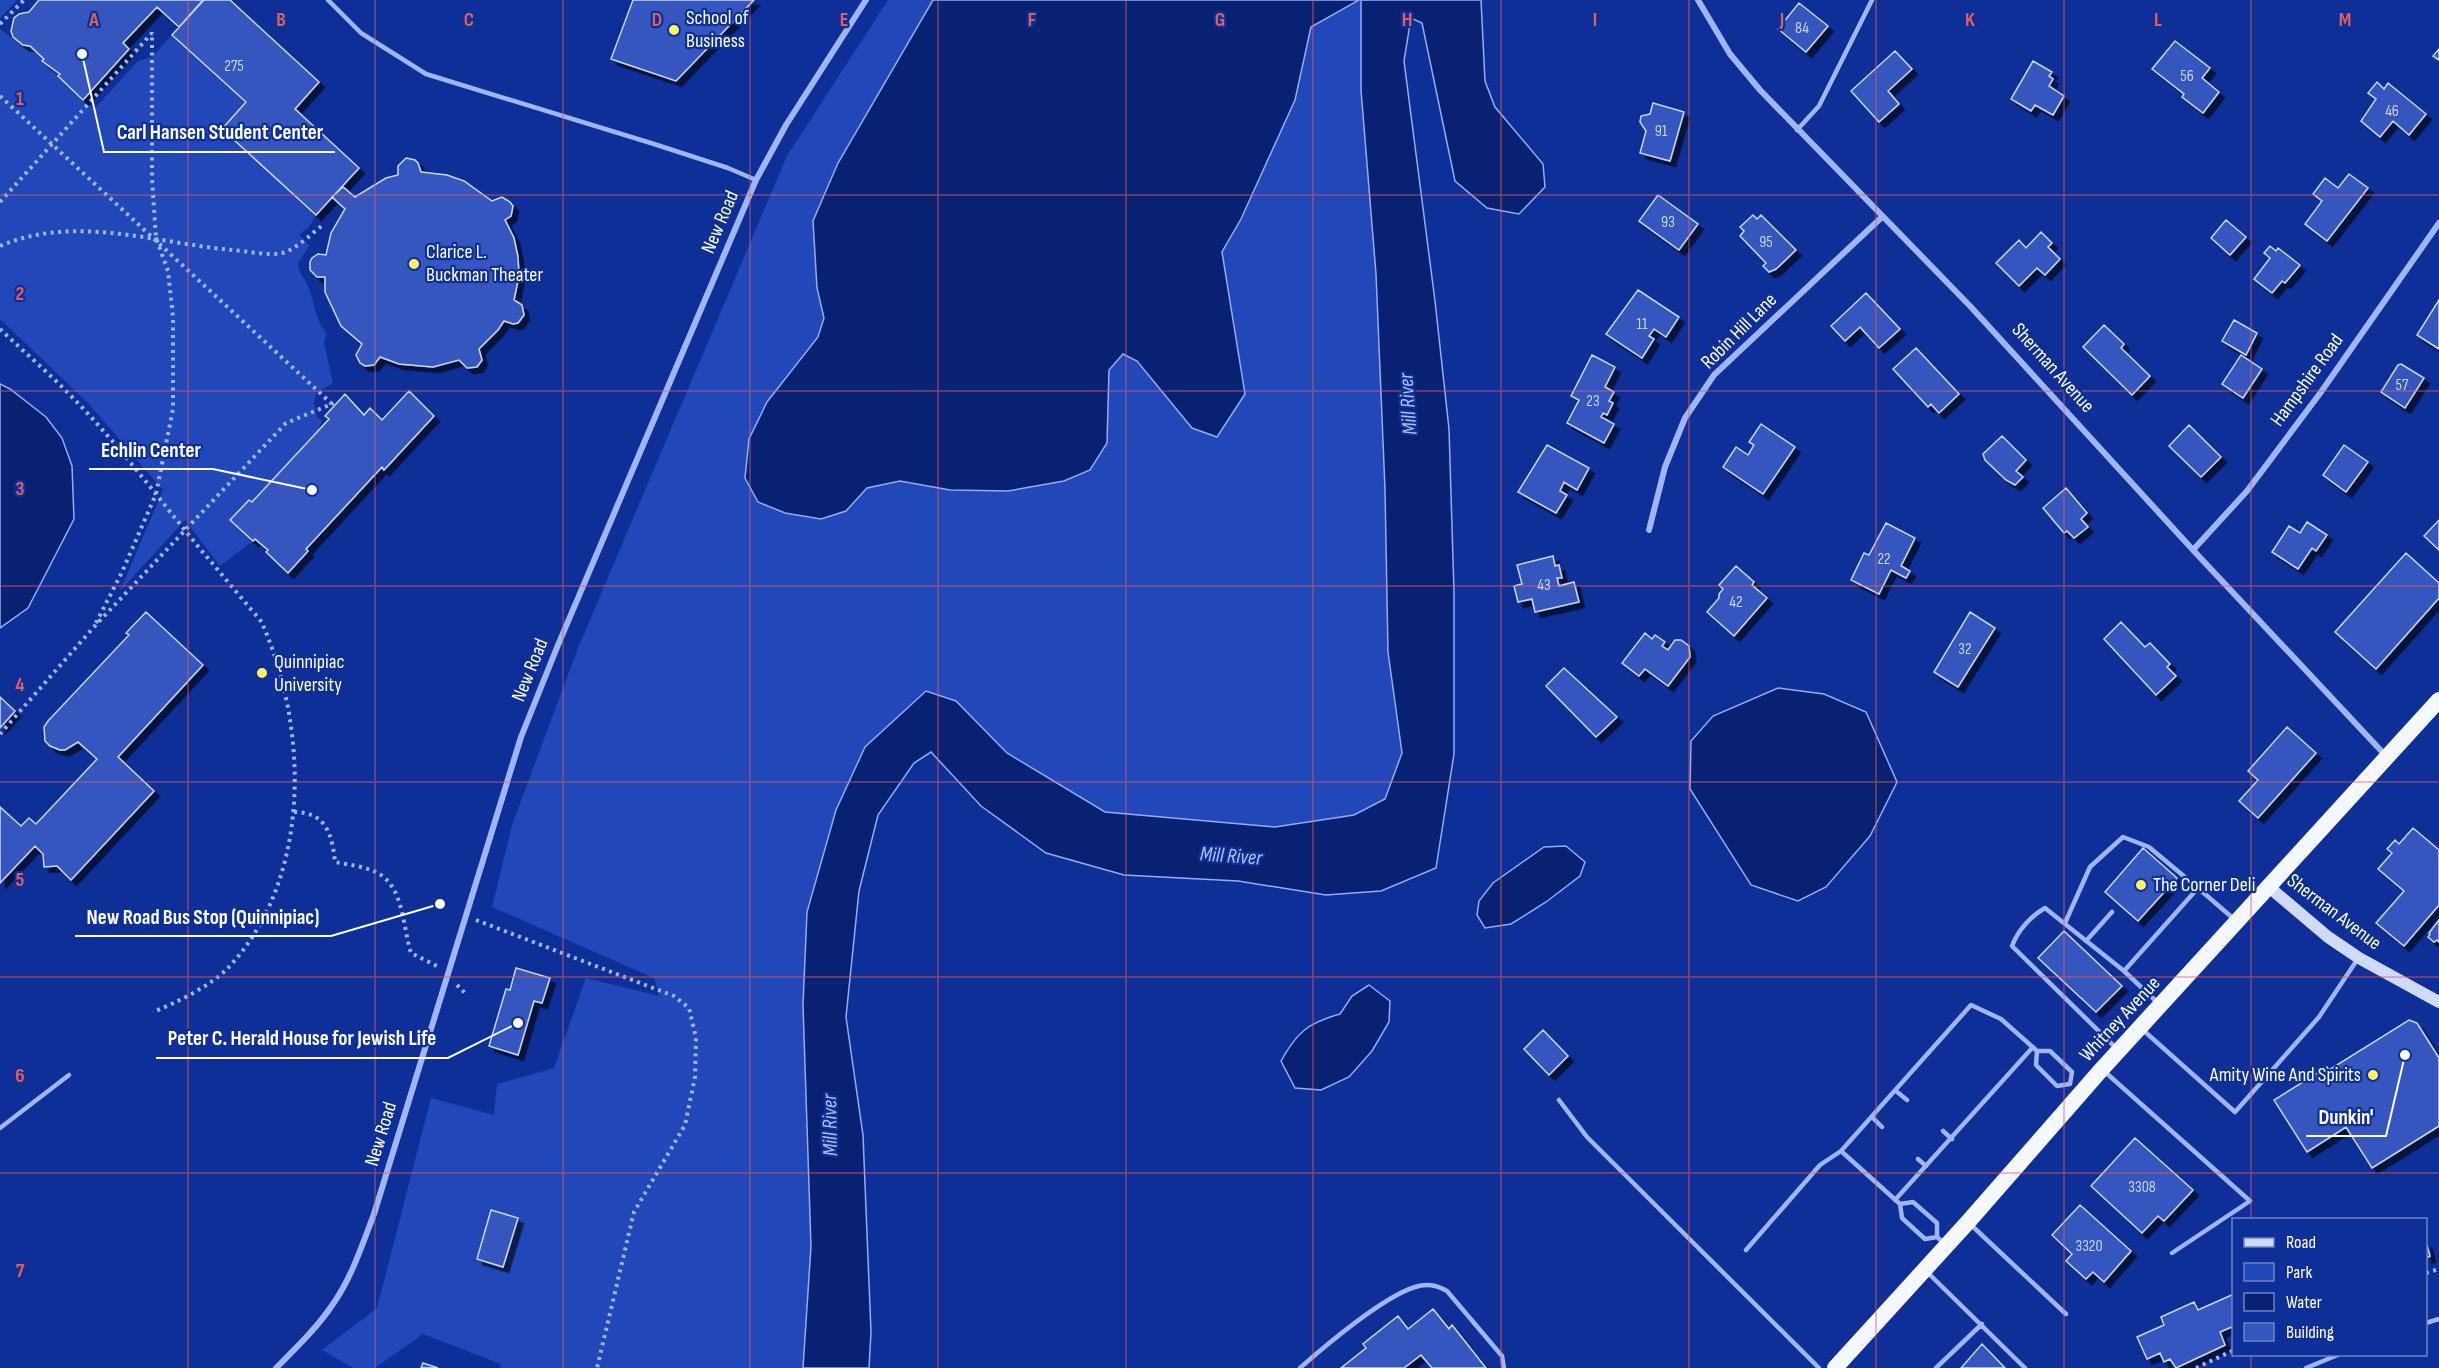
<svg xmlns="http://www.w3.org/2000/svg" width="2439" height="1368" viewBox="0 0 2439 1368" font-family="'Sofia Sans Condensed',sans-serif">
<style>
.green{fill:#2247b8}
.water{fill:#092173;stroke:#91acf8;stroke-width:1.5}
.building{fill:#3456bf;stroke:#c8d6fe;stroke-width:1.5;filter:url(#shadow)}
.lines{fill:none;stroke-linecap:round;stroke-linejoin:round}
.path{stroke:#a0b5f5;stroke-width:4;stroke-dasharray:3 4.5;stroke-linecap:butt}
.service{stroke:#a0b5f5;stroke-width:4.5}
.minor{stroke:#a0b5f5;stroke-width:6}
.secondary{stroke:#d0dafd;stroke-width:12}
.trunk{stroke:#f6f8ff;stroke-width:16}
.grid{fill:none;stroke:#e05e5e;stroke-width:1.5;stroke-opacity:0.55}
.poi-dot{fill:#fff163;stroke:#0f2f98;stroke-width:2}
.labels{text-anchor:middle;dominant-baseline:central;stroke-width:4.5;stroke-linejoin:round;paint-order:stroke}
.number-label{font-size:16px;fill:#ccd5ef}
.poi-label{font-size:20px;fill:#fff;stroke:#0f2f98;text-anchor:start}
.street-label{font-size:20px;fill:#fff;stroke:#0f2f98}
.water-label{font-size:21px;font-style:italic;fill:#acc0fb;stroke:#0f2f98}
.grid-label{font-size:20px;text-anchor:middle;font-weight:bold;fill:#e05e5e;stroke:#0f2f98;stroke-width:4.5;stroke-linejoin:round;paint-order:stroke}
.leader{fill:none;stroke:#fff;stroke-width:2}
.callout-dot{fill:#fff;stroke:#0f2f98;stroke-width:2}
.callout-label{font-size:21px;text-anchor:middle;font-weight:bold;fill:#fff;stroke:#0f2f98;stroke-width:4.5;stroke-linejoin:round;paint-order:stroke}
</style>
<defs>
<filter id="shadow"><feDropShadow dx="5.5" dy="5.5" stdDeviation="0" flood-color="#0009"/></filter>
</defs>
<rect width="100%" height="100%" fill="#0f2f98"/>
<path class="green" d="M 0,0 L 17,0 L 0,18 Z
M 888,0 L 933,0 L 838,163 L 813,221 L 817,288 L 824,318 L 818,337 L 767,402 L 758,502 L 785,513 L 821,519 L 846,511 L 867,488 L 900,481 L 950,490 L 1008,491 L 1064,481 L 1089,470 L 1107,443 L 1109,369 L 1123,354 L 1137,361 L 1192,428 L 1245,394 L 1222,252 L 1241,219 L 1295,100 L 1311,27 L 1361,0 L 1361,90 L 1376,274 L 1385,489 L 1388,652 L 1402,753 L 1385,799 L 1354,815 L 1275,827 L 1105,812 L 1007,753 L 956,701 L 926,691 L 865,747 L 807,912 L 803,1005 L 811,1246 L 803,1368 L 500,1368 L 501,1364 L 423,1334 L 375,1368 L 353,1368 L 322,1350 L 377,1308 L 431,1098 L 494,1115 L 497,1084 L 554,1068 L 586,978 L 659,996 L 654,978 L 492,907 L 512,825 L 578,648 L 787,156 Z
M 0,29 L 17,42 L 30,46 L 44,59 L 42,61 L 60,74 L 58,76 L 94,109 L 138,61 L 152,57 L 172,35 L 246,102 L 222,129 L 316,215 L 309,227 L 299,235 L 309,246 L 298,263 C 299,273 303,276 307,284 C 315,301 314,318 326,333 L 324,343 L 333,383 L 316,393 L 314,402 L 317,417 L 322,421 L 318,430 L 252,502 L 249,500 L 230,520 L 253,541 L 220,566 L 185,520 L 120,591 L 163,490 L 89,404 L 0,319 Z"/>
<path class="water" d="M 933,0 L 1359,0 L 1311,27 L 1295,100 L 1241,219 L 1222,252 L 1245,394 L 1217,437 L 1192,428 L 1137,361 L 1123,354 L 1109,370 L 1107,443 L 1090,470 L 1064,481 L 1008,491 L 950,490 L 900,481 L 867,488 L 846,511 L 821,519 L 785,513 L 758,502 L 745,478 L 749,439 L 767,402 L 818,337 L 824,318 L 817,288 L 813,221 L 838,163 Z
M 1361,0 L 1481,0 L 1485,81 L 1495,107 L 1543,164 L 1545,187 L 1519,214 L 1487,208 L 1455,181 L 1422,23 L 1411,18 L 1404,61 L 1435,301 L 1449,429 L 1454,592 L 1454,754 L 1436,868 L 1381,891 L 1326,895 L 1238,881 L 1124,875 L 1046,853 L 981,806 L 931,752 L 914,763 L 878,815 L 859,891 L 846,1017 L 863,1135 L 871,1332 L 869,1368 L 803,1368 L 811,1246 L 803,1005 L 807,912 L 836,810 L 865,747 L 926,691 L 956,701 L 1007,753 L 1105,812 L 1275,827 L 1354,815 L 1385,799 L 1402,753 L 1388,652 L 1385,489 L 1376,274 L 1361,90 Z
M 0,384 L 10,389 L 46,417 L 62,438 L 72,466 L 74,519 L 28,608 L 0,628 Z
M 1778,688 L 1824,694 L 1866,712 L 1897,782 L 1870,836 L 1826,887 L 1798,901 L 1751,885 L 1690,789 L 1691,741 L 1713,716 Z
M 1566,846 L 1585,862 L 1580,876 L 1546,902 L 1511,924 L 1485,928 L 1477,915 L 1479,901 L 1493,883 L 1544,847 Z
M 1369,985 L 1390,1001 L 1389,1022 L 1372,1051 L 1349,1077 L 1321,1090 L 1295,1088 L 1281,1061 C 1297,1032 1308,1023 1340,1014 L 1352,996 Z"/>
<path class="building" d="M 39,0 L 203,0 L 179,27 L 157,7 L 123,43 L 129,49 L 83,100 L 58,76 L 60,74 L 42,61 L 44,59 L 30,46 L 23,45 L 13,37 L 11,31 L 14,18 L 19,14 L 29,12 Z
M 204,0 L 230,0 L 319,82 L 295,109 L 359,168 L 316,215 L 222,129 L 246,102 L 172,35 Z
M 633,0 L 754,0 L 676,81 L 611,59 Z
M 1799,3 L 1828,26 L 1806,52 L 1778,29 Z
M 2175,41 L 2210,68 L 2202,78 L 2219,92 L 2203,113 L 2182,97 L 2184,94 L 2152,69 Z
M 2439,49 L 2439,60 L 2433,56 Z
M 1895,51 L 1912,69 L 1888,91 L 1899,104 L 1879,122 L 1851,91 Z
M 2033,61 L 2052,72 L 2049,76 L 2053,79 L 2049,86 L 2064,96 L 2053,115 L 2035,105 L 2031,111 L 2011,99 Z
M 2377,82 L 2384,89 L 2388,83 L 2426,114 L 2409,135 L 2393,121 L 2380,137 L 2361,121 L 2376,99 L 2368,93 Z
M 1653,103 L 1684,112 L 1670,161 L 1640,153 L 1646,131 L 1640,122 L 1641,116 L 1650,114 Z
M 406,158 L 415,160 L 418,163 L 421,172 L 447,175 L 464,181 L 492,201 L 502,197 L 510,202 L 513,206 L 511,216 L 505,220 L 514,238 L 518,257 L 519,276 L 514,300 L 522,305 L 524,315 L 518,323 L 513,324 L 504,321 L 498,330 L 479,349 L 482,360 L 477,367 L 467,368 L 459,360 L 433,367 L 399,364 L 380,357 L 374,365 L 365,366 L 360,363 L 356,355 L 362,344 L 341,326 L 325,292 L 325,277 L 317,277 L 310,270 L 310,262 L 312,258 L 318,254 L 326,255 L 331,233 L 345,209 L 332,197 L 343,187 L 355,197 L 386,178 L 398,175 L 398,166 Z
M 2349,174 L 2368,188 L 2327,241 L 2305,224 L 2322,201 L 2313,194 L 2325,178 L 2338,188 Z
M 1658,195 L 1698,224 L 1679,250 L 1639,221 Z
M 1753,215 L 1757,219 L 1761,215 L 1796,250 L 1776,269 L 1769,272 L 1763,266 L 1766,263 L 1740,236 L 1744,231 L 1740,227 Z
M 2226,220 L 2246,237 L 2230,255 L 2211,238 Z
M 2041,232 L 2052,243 L 2048,247 L 2060,259 L 2045,275 L 2037,268 L 2019,286 L 1996,263 L 2019,240 L 2026,248 Z
M 2270,246 L 2276,251 L 2278,248 L 2300,265 L 2285,283 L 2282,281 L 2272,293 L 2254,279 L 2270,258 L 2264,253 Z
M 1638,290 L 1679,317 L 1666,337 L 1654,329 L 1649,336 L 1654,339 L 1642,358 L 1606,334 Z
M 1866,293 L 1900,329 L 1879,348 L 1860,327 L 1845,341 L 1831,326 Z
M 2439,300 L 2439,349 L 2417,335 Z
M 2234,320 L 2257,333 L 2246,355 L 2222,341 Z
M 2104,325 L 2124,344 L 2121,348 L 2150,376 L 2132,395 L 2083,347 Z
M 1916,348 L 1959,394 L 1939,413 L 1931,404 L 1928,407 L 1893,369 Z
M 1592,355 L 1615,367 L 1605,387 L 1614,392 L 1609,401 L 1613,403 L 1607,415 L 1603,413 L 1601,417 L 1614,424 L 1604,443 L 1567,423 L 1579,400 L 1571,396 Z
M 2241,355 L 2262,369 L 2243,398 L 2222,384 Z
M 2401,364 L 2424,378 L 2405,408 L 2381,392 L 2398,365 Z
M 409,391 L 434,416 L 384,470 L 382,467 L 306,549 L 308,551 L 288,573 L 266,552 L 268,550 L 255,539 L 253,541 L 230,520 L 249,500 L 252,502 L 329,419 L 325,416 L 345,394 L 364,415 L 370,408 L 382,420 Z
M 1761,424 L 1795,447 L 1763,494 L 1723,467 L 1736,447 L 1748,455 L 1754,445 L 1749,442 Z
M 2189,425 L 2221,457 L 2201,477 L 2169,446 Z
M 2002,436 L 2026,460 L 2016,471 L 2023,477 L 2015,485 L 2006,480 L 1985,460 L 1983,454 Z
M 1547,445 L 1589,468 L 1577,490 L 1564,482 L 1560,491 L 1567,495 L 1556,513 L 1518,492 Z
M 2344,445 L 2368,462 L 2346,492 L 2323,475 Z
M 2066,488 L 2087,513 L 2081,519 L 2088,527 L 2074,538 L 2067,531 L 2064,533 L 2043,508 Z
M 2439,520 L 2439,550 L 2424,536 Z
M 2307,522 L 2327,535 L 2316,551 L 2312,548 L 2298,569 L 2272,552 L 2289,526 L 2300,533 Z
M 1886,523 L 1915,538 L 1901,566 L 1910,571 L 1906,578 L 1891,570 L 1879,594 L 1851,580 L 1864,553 L 1869,555 Z
M 2406,553 L 2439,583 L 2439,598 L 2376,669 L 2335,632 Z
M 1553,556 L 1555,566 L 1559,565 L 1562,578 L 1557,578 L 1559,586 L 1574,582 L 1579,602 L 1535,612 L 1532,599 L 1518,602 L 1514,586 L 1522,584 L 1517,565 Z
M 1736,566 L 1754,582 L 1752,585 L 1767,598 L 1734,636 L 1707,612 L 1719,598 L 1719,594 L 1723,589 L 1719,585 Z
M 146,612 L 203,665 L 118,757 L 154,791 L 71,880 L 57,866 L 44,867 L 43,854 L 35,846 L 0,883 L 0,807 L 21,826 L 29,818 L 36,824 L 97,759 L 78,742 L 65,750 L 60,750 L 50,746 L 45,741 L 44,727 L 48,721 L 129,635 L 126,633 Z
M 1970,612 L 1995,628 L 1958,687 L 1934,672 Z
M 2121,622 L 2145,647 L 2150,643 L 2170,664 L 2167,667 L 2176,676 L 2156,695 L 2104,639 Z
M 1645,633 L 1652,639 L 1655,635 L 1665,642 L 1662,646 L 1668,650 L 1675,640 L 1681,640 L 1689,646 L 1690,657 L 1668,686 L 1645,669 L 1639,676 L 1622,663 Z
M 1564,668 L 1617,717 L 1596,737 L 1546,686 Z
M 0,697 L 15,711 L 0,728 Z
M 2287,727 L 2316,753 L 2258,818 L 2239,801 L 2258,780 L 2248,771 Z
M 2413,828 L 2439,850 L 2439,905 L 2404,946 L 2376,923 L 2404,891 L 2378,869 L 2392,853 L 2387,849 L 2395,840 L 2399,844 Z
M 2143,848 L 2177,878 L 2138,921 L 2105,892 Z
M 2439,920 L 2439,942 L 2437,940 L 2434,942 L 2428,937 L 2430,934 L 2429,933 Z
M 2064,931 L 2122,986 L 2096,1012 L 2038,958 Z
M 516,968 L 550,978 L 542,1003 L 534,1001 L 518,1055 L 489,1046 L 506,989 L 510,990 Z
M 2409,1020 L 2417,1023 L 2439,1058 L 2439,1126 L 2372,1168 L 2346,1127 L 2307,1152 L 2274,1100 L 2327,1067 L 2329,1070 Z
M 1543,1030 L 1568,1056 L 1549,1075 L 1524,1049 Z
M 2135,1138 L 2193,1190 L 2164,1221 L 2158,1216 L 2142,1233 L 2091,1186 Z
M 2080,1205 L 2131,1251 L 2104,1282 L 2093,1272 L 2086,1279 L 2066,1261 L 2072,1254 L 2052,1235 Z
M 491,1210 L 518,1218 L 503,1267 L 477,1259 Z
M 2426,1242 L 2430,1256 L 2426,1258 Z
M 2234,1294 L 2234,1326 L 2220,1332 L 2225,1345 L 2176,1368 L 2170,1359 L 2164,1362 L 2160,1353 L 2147,1359 L 2137,1337 L 2164,1325 L 2161,1317 L 2194,1302 L 2198,1310 Z
M 1433,1309 L 1449,1329 L 1452,1325 L 1486,1368 L 1432,1368 L 1421,1355 L 1404,1368 L 1341,1368 L 1366,1348 L 1363,1344 L 1398,1316 L 1408,1329 Z
M 1982,1344 L 2005,1368 L 1961,1368 Z
M 423,1363 L 438,1368 L 421,1368 Z"/>
<g class="lines">
<path class="path" d="M 0,24 L 24,0
M 0,96 L 332,404 L 286,423 L 93,628 L 0,734
M 0,202 L 152,33
M 0,246 C 75,214 155,243 232,250 C 247,251 267,256 282,253 C 297,249 312,233 324,224
M 0,329 C 24,352 50,374 73,398 C 119,445 159,499 201,550 C 216,567 230,585 245,602 C 250,609 258,616 262,623 C 309,730 312,880 227,969 C 210,986 176,1003 153,1012
M 96,623 L 122,572 L 156,494 L 173,409 L 173,317 L 168,271 L 156,238 L 152,179 L 152,32
M 294,812 C 326,812 332,834 335,862 C 349,865 370,867 381,875 C 404,891 403,928 411,953 L 437,966
M 476,920 L 674,996 L 689,1008 L 696,1038 L 695,1077 L 685,1125 L 634,1212 L 597,1368
M 457,985 L 467,995
M 2426,1273 L 2439,1269
M 2196,1368 L 2234,1350"/>
<path class="service" d="M 328,0 L 361,33 L 426,74 L 654,144 L 728,168 L 756,180
M 1797,130 L 1819,106 L 1872,0
M 2065,923 L 2090,867 L 2123,837 L 2149,847 L 2198,888
M 2086,941 L 2112,912
M 2124,971 L 2198,888 L 2235,920
M 2143,1030 L 2235,1112 L 2319,1017 L 2357,960
M 2117,1049 L 2012,946 C 2018,930 2031,916 2045,908 L 2124,971 L 2158,1003
M 2104,1071 L 2250,1201 L 2172,1253
M 1896,1091 L 1907,1100
M 1559,1100 L 1587,1137 L 1819,1368
M 1872,1117 L 1882,1127
M 0,1128 L 69,1075
M 1943,1131 L 1952,1139
M 1918,1159 L 1926,1166
M 1895,1200 L 2033,1047
M 1900,1204 L 1841,1151 L 1971,1005 L 2001,1019 L 2037,1051 L 2050,1051 L 2072,1072 L 2070,1084 L 2057,1086 L 2036,1065 L 2037,1051
M 1970,1224 L 2066,1314
M 1937,1237 L 1925,1239 L 1902,1218 L 1900,1204 L 1913,1202 L 1937,1223 L 1937,1237 L 1945,1244
M 1746,1250 L 1820,1165 L 1841,1151
M 1926,1271 L 2025,1368
M 2426,1323 L 2439,1319
M 1300,1368 C 1326,1345 1383,1297 1415,1287 C 1427,1283 1436,1285 1447,1291 L 1502,1356 L 1504,1368
M 1936,1368 L 1982,1324
M 2306,1368 L 2340,1354"/>
<path class="minor" d="M 1698,0 L 1730,54 L 1760,90 L 1970,306 L 2193,550 L 2387,757
M 1649,530 L 1665,467 L 1685,418 L 1714,375 L 1882,217
M 2193,550 L 2247,491 L 2321,392 L 2439,223
M 276,1368 C 296,1348 317,1328 333,1304 C 352,1277 362,1245 374,1214 L 521,737 L 558,645 L 756,180 L 786,125 L 866,0"/>
<path class="secondary" d="M 2269,887 L 2328,937 L 2359,958 L 2439,1002"/>
<path class="trunk" d="M 1835,1368 L 1968,1222 L 2101,1070 L 2439,700"/>
</g>
<path class="grid" d="M 188,0 L 188,1368M 375,0 L 375,1368M 563,0 L 563,1368M 750,0 L 750,1368M 938,0 L 938,1368M 1126,0 L 1126,1368M 1313,0 L 1313,1368M 1501,0 L 1501,1368M 1689,0 L 1689,1368M 1876,0 L 1876,1368M 2064,0 L 2064,1368M 2251,0 L 2251,1220M 0,195 L 2439,195M 0,391 L 2439,391M 0,586 L 2439,586M 0,782 L 2439,782M 0,977 L 2439,977M 0,1173 L 2439,1173M 2251,1354 L 2251,1368"/>
<g class="poi-dot">
<circle cx="674" cy="30" r="6"/>
<circle cx="414" cy="264" r="6"/>
<circle cx="262" cy="673" r="6"/>
<circle cx="2141" cy="885" r="6"/>
<circle cx="2373" cy="1075" r="6"/>
</g>
<g class="labels">
<g class="number-label">
<text x="1802" y="28">84</text>
<text x="234" y="66">275</text>
<text x="2187" y="76">56</text>
<text x="2392" y="111">46</text>
<text x="1661" y="131">91</text>
<text x="1668" y="222">93</text>
<text x="1766" y="242">95</text>
<text x="1642" y="324">11</text>
<text x="2402" y="385">57</text>
<text x="1593" y="401">23</text>
<text x="1884" y="559">22</text>
<text x="1544" y="585">43</text>
<text x="1736" y="602">42</text>
<text x="1965" y="649">32</text>
<text x="2142" y="1187">3308</text>
<text x="2089" y="1246">3320</text>
</g>
<g class="poi-label">
<text x="686" y="18">School of<tspan x="686" dy="23">Business</tspan></text>
<text x="426" y="252">Clarice L.<tspan x="426" dy="23">Buckman Theater</tspan></text>
<text x="274" y="662">Quinnipiac<tspan x="274" dy="23">University</tspan></text>
<text x="2153" y="885">The Corner Deli</text>
<text x="2361" y="1075" text-anchor="end">Amity Wine And Spirits</text>
</g>
<g class="street-label">
<text transform="translate(720 222) rotate(-67)">New Road</text>
<text transform="translate(1739 331) rotate(-45)">Robin Hill Lane</text>
<text transform="translate(2053 368) rotate(48)">Sherman Avenue</text>
<text transform="translate(2307 380) rotate(-54)">Hampshire Road</text>
<text transform="translate(530 670) rotate(-68)">New Road</text>
<text transform="translate(2334 912) rotate(37)">Sherman Avenue</text>
<text transform="translate(2120 1019) rotate(-47)">Whitney Avenue</text>
<text transform="translate(381 1134) rotate(-73)">New Road</text>
</g>
<g class="water-label">
<text transform="translate(1408 404) rotate(-94)">Mill River</text>
<text transform="translate(1231 856) rotate(4)">Mill River</text>
<text transform="translate(830 1125) rotate(-91)">Mill River</text>
</g>
</g>
<g class="grid-label">
<text x="94" y="26">A</text>
<text x="281" y="26">B</text>
<text x="469" y="26">C</text>
<text x="657" y="26">D</text>
<text x="844" y="26">E</text>
<text x="1032" y="26">F</text>
<text x="1220" y="26">G</text>
<text x="1407" y="26">H</text>
<text x="1595" y="26">I</text>
<text x="1782" y="26">J</text>
<text x="1970" y="26">K</text>
<text x="2158" y="26">L</text>
<text x="2345" y="26">M</text>
<text x="20" y="105">1</text>
<text x="20" y="300">2</text>
<text x="20" y="495">3</text>
<text x="20" y="691">4</text>
<text x="20" y="886">5</text>
<text x="20" y="1082">6</text>
<text x="20" y="1277">7</text>
</g>
<path class="leader" d="M82 54L104 152H335M312 490L213 469H89M440 904L331 936H75M518 1023L448 1058H156M2405 1055L2386 1136H2306"/>
<g class="callout-dot">
<circle cx="82" cy="54" r="6"/>
<circle cx="312" cy="490" r="6"/>
<circle cx="440" cy="904" r="6"/>
<circle cx="518" cy="1023" r="6"/>
<circle cx="2405" cy="1055" r="6"/>
</g>
<g class="callout-label">
<text x="220" y="139">Carl Hansen Student Center</text>
<text x="151" y="457">Echlin Center</text>
<text x="203" y="924">New Road Bus Stop (Quinnipiac)</text>
<text x="302" y="1045">Peter C. Herald House for Jewish Life</text>
<text x="2346" y="1124">Dunkin'</text>
</g>
<rect x="2232" y="1218" width="195" height="138" fill="#0f2f98" stroke="#6f82c1" stroke-width="1.5"/>
<rect x="2244" y="1238" width="30" height="9" fill="#d0dafd" stroke="#6f82c1" stroke-width="1.5"/>
<text x="2286" y="1248" font-size="18" fill="#ffffff">Road</text>
<rect x="2244" y="1263" width="30" height="18" fill="#2247b8" stroke="#6f82c1" stroke-width="1.5"/>
<text x="2286" y="1278" font-size="18" fill="#ffffff">Park</text>
<rect x="2244" y="1293" width="30" height="18" fill="#092173" stroke="#6f82c1" stroke-width="1.5"/>
<text x="2286" y="1308" font-size="18" fill="#ffffff">Water</text>
<rect x="2244" y="1323" width="30" height="18" fill="#3456bf" stroke="#6f82c1" stroke-width="1.5"/>
<text x="2286" y="1338" font-size="18" fill="#ffffff">Building</text>
</svg>
